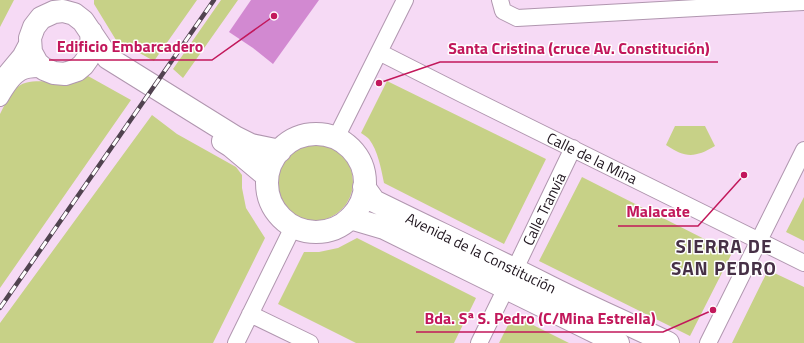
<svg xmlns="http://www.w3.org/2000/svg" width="804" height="343" viewBox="0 0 804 343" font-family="'Titillium Web',sans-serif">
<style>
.green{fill:#c7d187}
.building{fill:#d289d1}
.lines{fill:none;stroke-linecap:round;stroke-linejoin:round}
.minor-casing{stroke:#b096af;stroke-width:18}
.secondary-casing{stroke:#b096af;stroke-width:24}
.minor{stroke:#fff;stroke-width:16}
.secondary{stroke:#fff;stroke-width:22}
.rail-casing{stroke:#514350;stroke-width:4.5}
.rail{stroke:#fff;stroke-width:3;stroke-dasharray:9;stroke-linecap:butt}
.labels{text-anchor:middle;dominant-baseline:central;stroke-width:3;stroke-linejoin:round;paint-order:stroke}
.street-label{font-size:15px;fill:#1e141d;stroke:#fff}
.district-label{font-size:19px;font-weight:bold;letter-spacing:1px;fill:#463046;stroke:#fff}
.leader{fill:none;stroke:#c2185b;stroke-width:1.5}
.callout-dot{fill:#c2185b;stroke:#fff;stroke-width:1.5}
.callout-label{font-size:16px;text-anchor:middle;font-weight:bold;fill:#c2185b;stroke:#fff;stroke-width:3;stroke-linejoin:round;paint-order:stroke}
</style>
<rect width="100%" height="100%" fill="#f6daf5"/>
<path class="green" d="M 0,0 L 14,0 L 0,27 Z
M 94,0 L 197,0 L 154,61 L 116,40 L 94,4 Z
M 221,0 L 238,0 L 183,78 L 173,69 Z
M 80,76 L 88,76 L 131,100 L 0,288 L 0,114 C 3,108 10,94 14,90 C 26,77 44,83 59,81 C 66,80 73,78 80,76 Z
M 387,81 L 546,159 L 504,244 L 384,183 C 381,168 378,151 369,139 C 367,137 364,135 361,133 Z
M 152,115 L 177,134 L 236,167 L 242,175 L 242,188 L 246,208 L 265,238 L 213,343 L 0,343 L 0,323 Z
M 675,126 L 705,126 L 715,146 C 695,158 685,158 666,145 Z
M275 182a39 39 0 1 1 78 0a39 39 0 1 1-78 0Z
M 582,177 L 732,253 L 690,336 L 539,261 Z
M 804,197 L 804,241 L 786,232 Z
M 357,238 L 476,298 L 454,343 L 356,343 L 278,304 L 304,252 L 319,252 L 338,248 Z
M 768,270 L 804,287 L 804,343 L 732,343 Z
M 513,315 L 569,343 L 499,343 Z"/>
<path class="building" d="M 251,0 L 319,0 L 273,64 L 253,48 L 229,32 Z"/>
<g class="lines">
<g class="minor-casing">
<path id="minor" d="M 500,0 L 503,11 L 517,18 L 804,2
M 379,52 L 462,94 L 804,263
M 1,79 L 21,55 L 30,38
M 0,98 C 4,91 13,77 20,73 C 27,68 36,69 44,69
M 336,138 L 405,0
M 515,269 L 573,148
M 250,314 L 310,343
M 236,343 L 293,227
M 479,343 L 506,288
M 708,343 L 804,150"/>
</g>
<g class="secondary-casing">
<path id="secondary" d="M 91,32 L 92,47 L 88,58 L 83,65 L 77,70 L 65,74 L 54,73 L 44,69 L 37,63 L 31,52 L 30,38 L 34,27 L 41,18 L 54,12 L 63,11 L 74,14 L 83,21 L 108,58 L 235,137 L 251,145 L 280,151
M267 183a49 49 0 1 1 98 0a49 49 0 1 1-98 0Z
M 223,141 L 231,146 L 267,176
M 364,187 L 374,201 C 431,229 488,256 544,284 C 585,305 627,323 668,343
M 350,218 L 384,228 L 618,343"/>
</g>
<use href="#minor" class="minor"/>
<use href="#secondary" class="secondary"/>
<g class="rail-casing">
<path id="rail" d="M 0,308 L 214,0"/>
</g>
<use href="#rail" class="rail"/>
</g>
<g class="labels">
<g class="street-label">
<text transform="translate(592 158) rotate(26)">Calle de la Mina</text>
<text transform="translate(544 209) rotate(-64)">Calle Tranvía</text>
<text transform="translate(481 253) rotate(26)">Avenida de la Constitución</text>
</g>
<g class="district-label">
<text x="724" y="245">SIERRA DE<tspan x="724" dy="22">SAN PEDRO</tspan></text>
</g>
</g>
<path class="leader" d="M274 16L212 60H49M379 83L440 62H718M744 175L698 226H618M713 310L663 332H416"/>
<g class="callout-dot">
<circle cx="274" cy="16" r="4"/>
<circle cx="379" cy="83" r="4"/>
<circle cx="744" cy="175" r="4"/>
<circle cx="713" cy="310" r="4"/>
</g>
<g class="callout-label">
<text x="130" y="52">Edificio Embarcadero</text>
<text x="579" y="54">Santa Cristina (cruce Av. Constitución)</text>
<text x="658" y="217">Malacate</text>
<text x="540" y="324">Bda. Sª S. Pedro (C/Mina Estrella)</text>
</g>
</svg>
